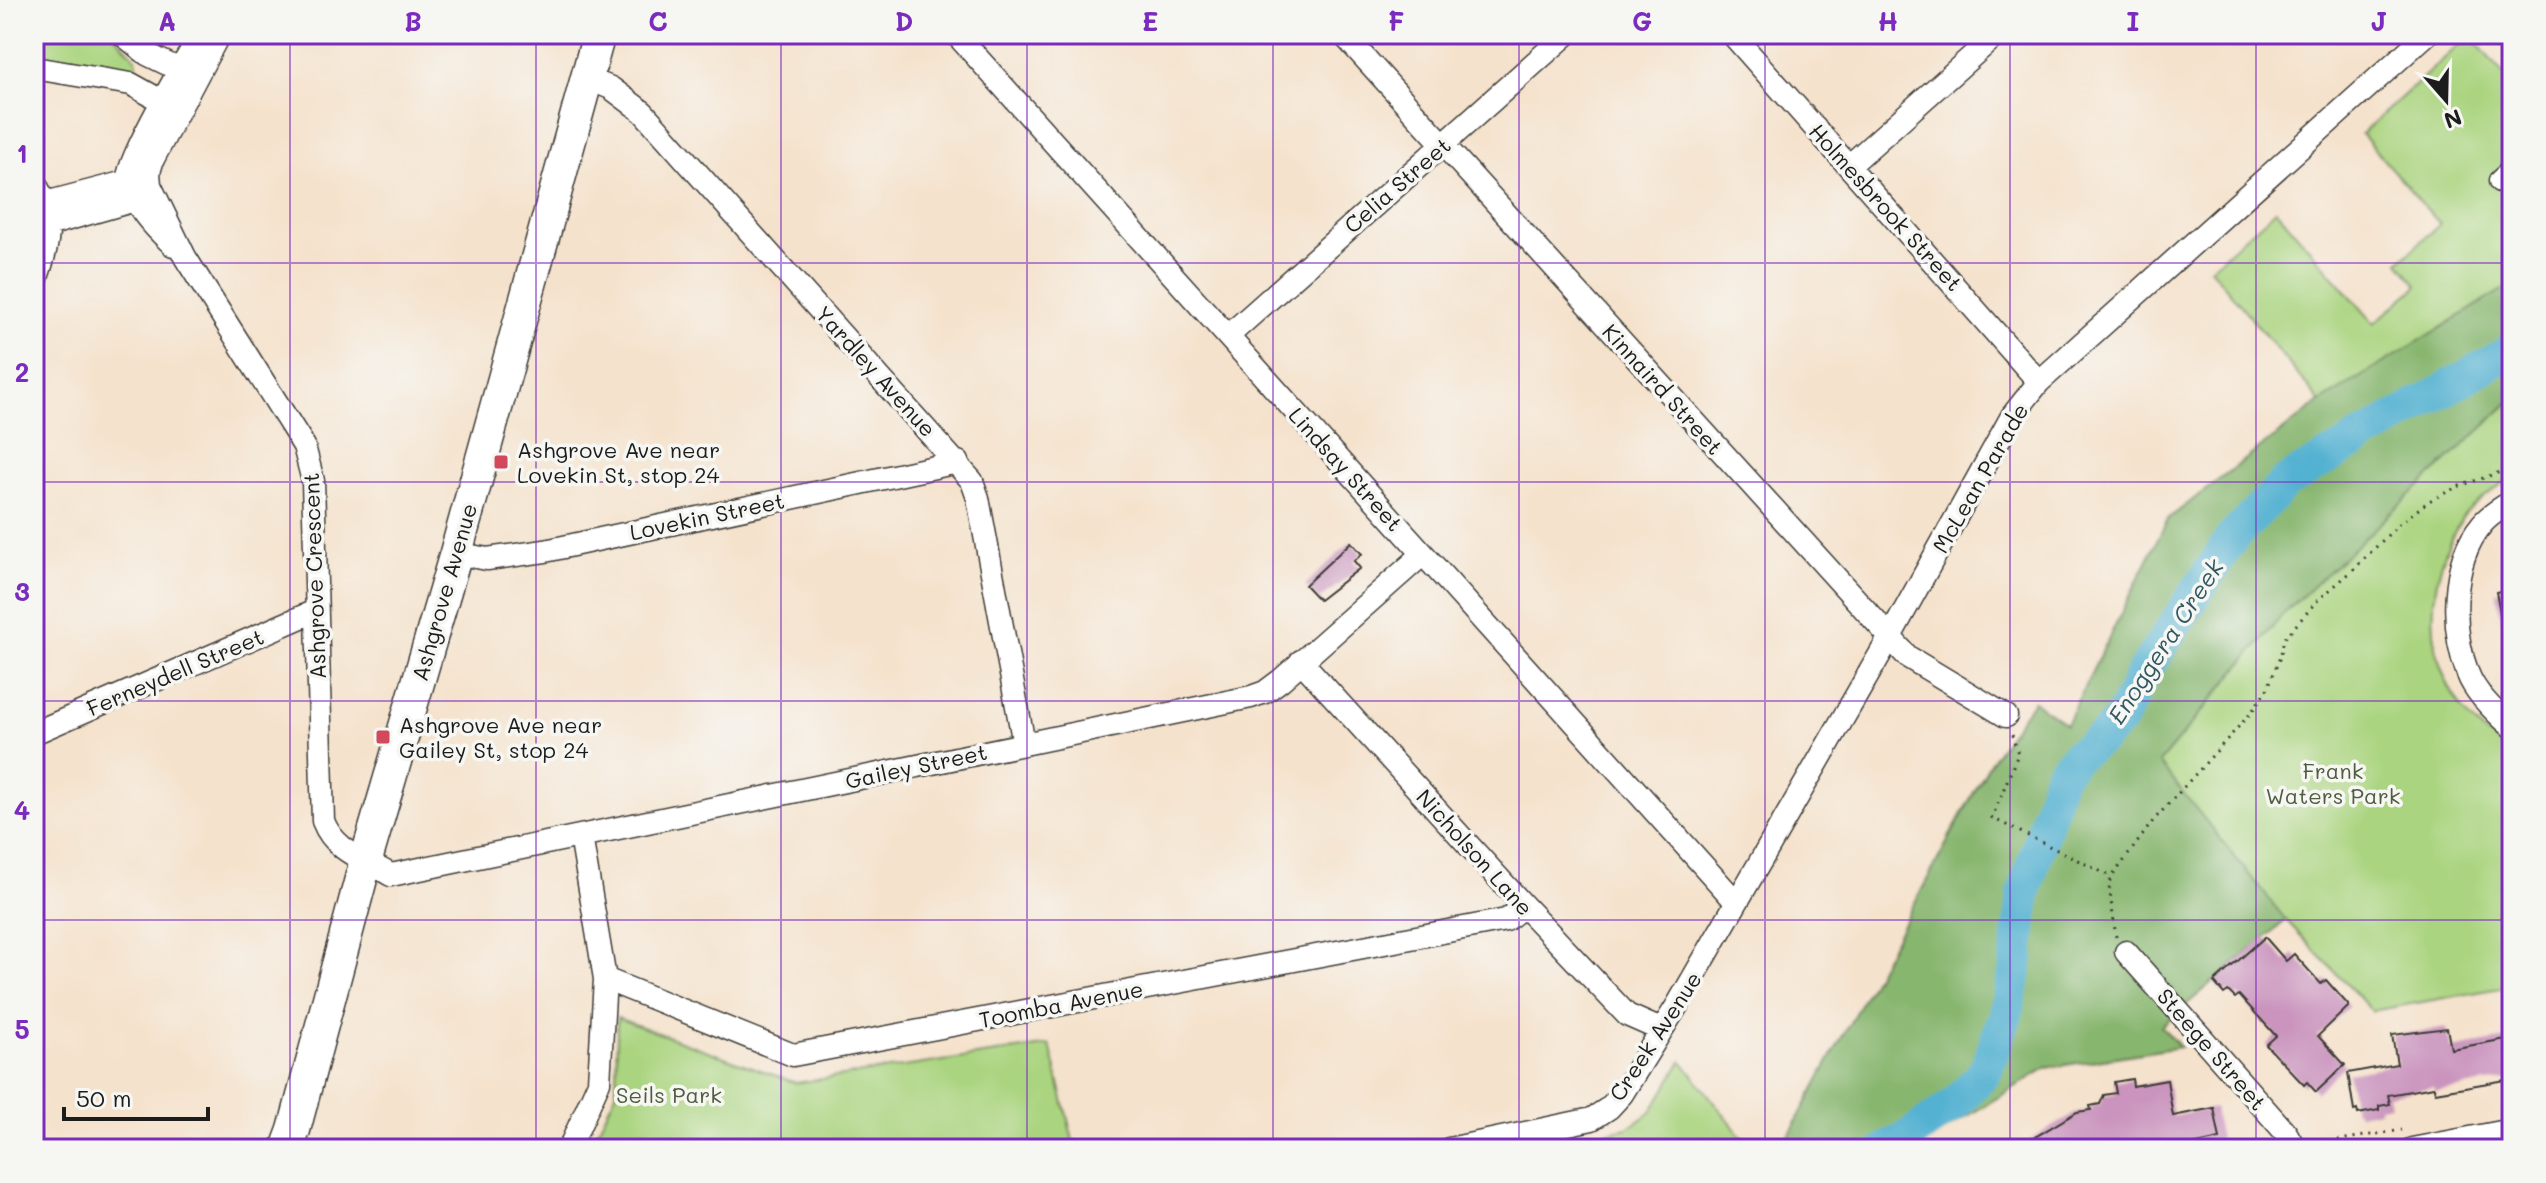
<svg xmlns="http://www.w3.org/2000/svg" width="2546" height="1183" viewBox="0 0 2546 1183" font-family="Mali,sans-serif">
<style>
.green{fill:#aad47f;stroke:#63784e;stroke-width:2}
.forest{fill:#87b66e;stroke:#526945;stroke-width:2}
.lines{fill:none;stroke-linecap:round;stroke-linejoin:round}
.river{stroke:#52b1d1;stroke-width:34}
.building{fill:#ca94be}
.minor-casing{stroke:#3d3a36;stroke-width:25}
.secondary-casing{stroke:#3d3a36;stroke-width:35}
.path{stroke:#3d3a36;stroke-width:3;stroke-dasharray:2 6;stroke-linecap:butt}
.minor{stroke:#fff;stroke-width:22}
.secondary{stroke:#fff;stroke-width:32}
.grid{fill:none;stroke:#7b2cbf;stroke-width:2;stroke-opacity:0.55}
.poi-dot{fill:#d1495b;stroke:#f6f6f2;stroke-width:3}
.labels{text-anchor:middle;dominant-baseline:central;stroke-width:7;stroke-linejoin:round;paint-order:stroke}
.street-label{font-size:22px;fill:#1c1c1c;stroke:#f6f6f2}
.poi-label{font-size:22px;fill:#1c1c1c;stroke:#f6f6f2;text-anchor:start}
.park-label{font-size:22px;fill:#4e5c3f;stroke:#f6f6f2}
.water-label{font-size:24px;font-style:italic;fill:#325864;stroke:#f6f6f2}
.neatline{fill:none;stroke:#7b2cbf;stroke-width:3}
.grid-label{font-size:26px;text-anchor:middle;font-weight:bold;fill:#7b2cbf}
</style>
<rect width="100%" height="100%" fill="#f6f6f2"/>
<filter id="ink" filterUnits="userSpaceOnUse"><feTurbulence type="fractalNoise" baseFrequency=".0125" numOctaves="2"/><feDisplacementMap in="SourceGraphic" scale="16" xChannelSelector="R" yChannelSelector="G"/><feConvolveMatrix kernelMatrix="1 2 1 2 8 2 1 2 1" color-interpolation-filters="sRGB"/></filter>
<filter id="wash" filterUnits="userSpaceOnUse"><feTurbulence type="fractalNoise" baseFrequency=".006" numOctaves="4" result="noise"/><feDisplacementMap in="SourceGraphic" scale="32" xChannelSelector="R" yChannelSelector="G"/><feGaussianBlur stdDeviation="1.8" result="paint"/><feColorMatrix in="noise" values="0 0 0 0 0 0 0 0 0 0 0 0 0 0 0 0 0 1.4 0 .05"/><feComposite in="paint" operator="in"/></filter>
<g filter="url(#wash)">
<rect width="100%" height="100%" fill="#f5e2cc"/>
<path class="green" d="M 34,34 L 113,34 L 135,57 L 137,64 L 126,74 L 34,63 Z
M 2470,35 L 2512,85 L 2512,284 L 2320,402 L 2210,268 L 2276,210 L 2374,323 L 2418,286 L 2399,262 L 2440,224 L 2361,134 Z
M 2512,400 L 2512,476 C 2498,488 2470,505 2461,520 C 2413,600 2426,705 2512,751 L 2512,986 L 2372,1011 L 2286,920 L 2161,1026 L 2180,1047 L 1949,837 L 1994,756 L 2159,763 L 2282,615 Z
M 617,1018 L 796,1083 L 1050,1045 L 1075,1149 L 589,1149 L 616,1093 Z
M 1682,1061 L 1751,1149 L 1525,1149 L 1628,1128 L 1651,1112 Z"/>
<path class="forest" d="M 2512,284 L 2512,400 L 2282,615 L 2159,763 L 2286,920 L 2161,1026 L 2180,1047 L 2046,1068 L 1914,1149 L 1775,1149 L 1786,1141 L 1994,756 L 2033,701 L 2066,724 L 2168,519 L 2320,402 Z"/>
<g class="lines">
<path class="river" d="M 1886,1149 L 1905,1139 L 1954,1105 L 1985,1072 L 2005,1017 L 2015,975 L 2024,893 L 2060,775 L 2077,755 L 2102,738 L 2121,719 L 2142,674 L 2232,538 L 2286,482 L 2512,350"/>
</g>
<g id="blocks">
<path class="building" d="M 1351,542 L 1362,554 L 1354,561 L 1360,568 L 1319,600 L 1305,585 Z
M 2512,588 L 2512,637 L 2505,637 L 2496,592 Z
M 2265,937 L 2286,961 L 2294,954 L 2321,984 L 2326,980 L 2349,1006 L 2318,1036 L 2345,1065 L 2316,1092 L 2307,1082 L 2304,1085 L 2266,1045 L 2276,1036 L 2239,995 L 2235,998 L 2228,991 L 2224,994 L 2214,982 Z
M 2447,1028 L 2451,1049 L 2512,1038 L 2512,1079 L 2435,1092 L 2434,1087 L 2388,1095 L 2390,1104 L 2379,1106 L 2379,1110 L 2358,1114 L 2357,1110 L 2354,1111 L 2348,1073 L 2397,1064 L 2392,1035 Z
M 2132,1079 L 2133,1086 L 2167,1080 L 2173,1116 L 2214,1108 L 2220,1139 L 2173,1149 L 2015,1149 L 2077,1112 L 2091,1110 L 2090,1106 L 2100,1104 L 2104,1095 L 2116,1093 L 2114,1082 Z"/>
</g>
</g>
<g filter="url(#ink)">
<use href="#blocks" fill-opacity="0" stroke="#3d3a36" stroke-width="2"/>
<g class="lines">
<g class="minor-casing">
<path id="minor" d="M 122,34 L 147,54 L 192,76
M 219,34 L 153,159 L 149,172 L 150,185 L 185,257 L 304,446 L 313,481 L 323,821 C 335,852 364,859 391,875 L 1251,697 L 1265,692 L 1281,680 L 1422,555
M 956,34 L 1736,902
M 1343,34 L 1908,657 L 2006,716
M 1732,34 L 2039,382
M 34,68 L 131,84 L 174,108
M 586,78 L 611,88 L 643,112 L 972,481 L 978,498 L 1024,744
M 1850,165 L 1997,34
M 2500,181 L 2512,170
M 34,182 C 58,218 47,249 34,286
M 34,206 L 129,181 L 141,183
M 34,229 L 125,203 L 136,199 L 145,190
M 173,245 C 155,228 131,204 128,178 C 127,161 189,51 203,34
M 1228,336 L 1567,34
M 2512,501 C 2502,508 2490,514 2482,524 C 2450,562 2451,630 2468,674 C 2475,693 2497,714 2512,727
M 456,553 L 487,559 L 545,551 L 958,462
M 1301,661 L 1524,906 L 1627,1015 L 1661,1030
M 34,733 L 315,611
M 2126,952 L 2286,1133 L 2295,1149
M 605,979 L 793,1055 L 1506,920 L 1524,906
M 569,1149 L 599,1082 L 605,979 L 581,836
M 1449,1149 L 1592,1119 L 1609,1108 L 1622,1094 L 1678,1004 L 1890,637 L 2012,416 L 2039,382 L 2427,34
M 2412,1149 L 2512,1130"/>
</g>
<g class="secondary-casing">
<path id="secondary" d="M 287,1149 L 294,1130 L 366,860 L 456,553 L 599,34"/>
</g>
<path class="path" d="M 2012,735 L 2018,754 L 1992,818 L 2112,877
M 2116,937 L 2109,886 L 2112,877 L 2153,821 L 2251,713 L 2268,688 L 2281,654 L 2284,639 L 2317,601 L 2352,571 L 2399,524 L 2429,501 L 2457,487 L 2512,468
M 2314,1144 L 2402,1130"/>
<use href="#minor" class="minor"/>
<use href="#secondary" class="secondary"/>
</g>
</g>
<path class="grid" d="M 290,34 L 290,1149M 536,34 L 536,1149M 781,34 L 781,1149M 1027,34 L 1027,1149M 1273,34 L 1273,1149M 1519,34 L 1519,1149M 1765,34 L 1765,1149M 2010,34 L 2010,1149M 2256,34 L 2256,1149M 34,263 L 2512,263M 34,482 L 2512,482M 34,701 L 2512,701M 34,920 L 2512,920"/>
<g class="poi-dot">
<rect x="493" y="454" width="16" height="16" rx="4"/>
<rect x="375" y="729" width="16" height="16" rx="4"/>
</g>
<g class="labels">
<g class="street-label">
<text transform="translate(1397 185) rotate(-41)">Celia Street</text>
<text transform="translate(1886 207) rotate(48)">Holmesbrook Street</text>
<text transform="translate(876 371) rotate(48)">Yardley Avenue</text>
<text transform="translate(1663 389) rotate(48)">Kinnaird Street</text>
<text transform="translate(1346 469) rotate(48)">Lindsay Street</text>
<text transform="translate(1980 478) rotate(-60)">McLean Parade</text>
<text transform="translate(707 516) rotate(-12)">Lovekin Street</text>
<text transform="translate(314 576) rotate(-92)">Ashgrove Crescent</text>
<text transform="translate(444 592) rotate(-74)">Ashgrove Avenue</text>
<text transform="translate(175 672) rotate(-23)">Ferneydell Street</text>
<text transform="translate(916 766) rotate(-12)">Gailey Street</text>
<text transform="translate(1475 852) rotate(48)">Nicholson Lane</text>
<text transform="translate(1061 1004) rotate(-11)">Toomba Avenue</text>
<text transform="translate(1655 1036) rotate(-57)">Creek Avenue</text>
<text transform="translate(2212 1049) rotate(49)">Steege Street</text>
</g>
<g class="poi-label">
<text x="517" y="449">Ashgrove Ave near<tspan x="517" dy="25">Lovekin St, stop 24</tspan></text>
<text x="399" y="724">Ashgrove Ave near<tspan x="399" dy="25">Gailey St, stop 24</tspan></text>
</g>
<g class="park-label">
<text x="2333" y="770">Frank<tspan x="2333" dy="25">Waters Park</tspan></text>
<text x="669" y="1094">Seils Park</text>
</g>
<g class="water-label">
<text transform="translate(2165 641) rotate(-57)">Enoggera Creek</text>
</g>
</g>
<rect width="2546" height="1183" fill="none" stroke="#f6f6f2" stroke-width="88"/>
<g transform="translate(2446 100) rotate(160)" stroke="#f6f6f2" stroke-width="6" paint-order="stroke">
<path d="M0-6L14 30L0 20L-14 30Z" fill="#1c1c1c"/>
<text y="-12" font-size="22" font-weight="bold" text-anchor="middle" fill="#1c1c1c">N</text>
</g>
<path d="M64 1107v12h144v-12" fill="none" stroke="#1c1c1c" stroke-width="4"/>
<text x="76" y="1107" font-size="24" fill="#1c1c1c" stroke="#f6f6f2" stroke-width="6" paint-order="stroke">50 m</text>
<rect x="44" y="44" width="2458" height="1095" class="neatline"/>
<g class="grid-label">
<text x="167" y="31">A</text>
<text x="413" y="31">B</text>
<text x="658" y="31">C</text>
<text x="904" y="31">D</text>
<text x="1150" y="31">E</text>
<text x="1396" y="31">F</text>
<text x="1642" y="31">G</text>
<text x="1888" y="31">H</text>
<text x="2133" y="31">I</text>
<text x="2379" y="31">J</text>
<text x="22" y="163">1</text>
<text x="22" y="382">2</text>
<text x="22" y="601">3</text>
<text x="22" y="820">4</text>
<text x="22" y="1039">5</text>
</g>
</svg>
